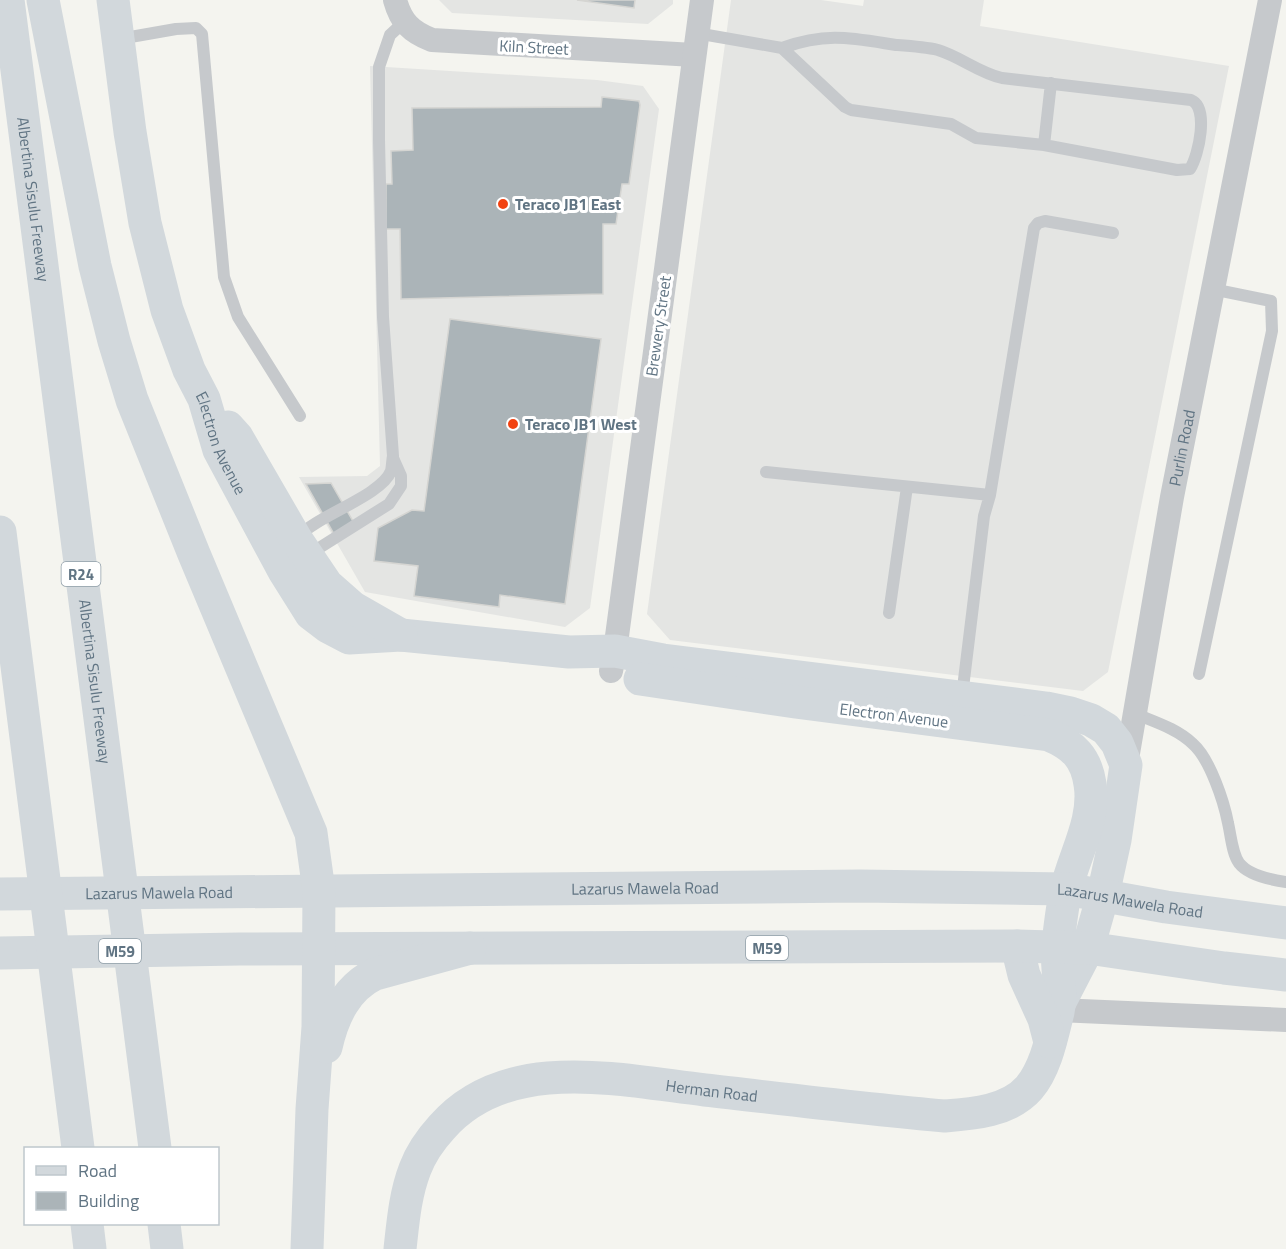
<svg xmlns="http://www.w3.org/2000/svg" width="1286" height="1249" viewBox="0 0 1286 1249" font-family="'Titillium Web',sans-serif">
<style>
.built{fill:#e4e5e3}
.building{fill:#abb4b8;stroke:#d5d5d2;stroke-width:1.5}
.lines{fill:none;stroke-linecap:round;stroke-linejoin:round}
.lane{stroke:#c6c9cc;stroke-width:12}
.street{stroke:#c6c9cc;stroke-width:24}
.secondary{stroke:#d2d8dc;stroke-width:33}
.primary{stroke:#d2d8dc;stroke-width:33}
.highway{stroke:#d2d8dc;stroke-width:33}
.poi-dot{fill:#f24211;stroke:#fff;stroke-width:2}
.labels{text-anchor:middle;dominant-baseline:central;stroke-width:6;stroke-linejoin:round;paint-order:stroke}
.shield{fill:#fff;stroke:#909ea8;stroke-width:1.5}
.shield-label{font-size:15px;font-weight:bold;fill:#607483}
.street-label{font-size:16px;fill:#607483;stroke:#fff}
.poi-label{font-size:16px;font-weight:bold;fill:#607483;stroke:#fff;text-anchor:start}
</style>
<rect width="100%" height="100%" fill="#f4f4ef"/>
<path class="built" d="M 439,0 L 673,0 L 673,4 L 648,24 L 452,13 Z
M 731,0 L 821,0 L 863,6 L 864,0 L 984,0 L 980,26 L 1229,66 L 1108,672 L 1083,691 L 670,640 L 647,614 Z
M 370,66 L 597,80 L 643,86 L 659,109 L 590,608 L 565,627 L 365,592 L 299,477 L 367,476 L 380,466 Z"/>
<path class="building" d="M 577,0 L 635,0 L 634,8 Z
M 602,97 L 639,101 L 640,105 L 629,184 L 622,184 L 616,224 L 603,224 L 603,294 L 401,299 L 400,229 L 386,229 L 386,184 L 392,184 L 391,151 L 413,150 L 412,108 L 601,107 Z
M 450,319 L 601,339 L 565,604 L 500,595 L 499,607 L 414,596 L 418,566 L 374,561 L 378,528 L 412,510 L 424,511 Z
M 331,483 L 354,523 L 334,534 L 306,484 Z"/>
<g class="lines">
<path class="lane" d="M 696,33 L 782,48 L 845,107 L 851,110 L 951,124 L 976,138 L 1044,145 L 1177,170 L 1190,169 C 1199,155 1209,107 1191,100 L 1002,78 C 979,73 961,57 938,50 C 925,47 910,46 896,45 C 851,38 827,32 782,48
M 119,39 L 176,29 L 196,28 L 202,34 L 224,277 L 238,317 L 300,416
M 1044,145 L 1051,83
M 766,472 L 990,495
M 298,537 C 318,515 381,496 391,471 C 392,467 392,461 393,456 L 383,317 L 379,140 L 379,67 L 390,35 L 404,22
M 308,555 L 389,504 L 401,486 L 401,476 L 393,458
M 889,613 L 907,487
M 1199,674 L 1272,331 L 1271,301 L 1212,289
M 962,696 L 984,516 L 990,495 L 1034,228 L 1038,223 L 1045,221 L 1113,233
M 1136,714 C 1155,722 1178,729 1193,744 C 1210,759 1224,802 1228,823 C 1231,836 1232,853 1239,863 C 1249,876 1272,880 1286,882"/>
<g class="street">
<path d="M 395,0 C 401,22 411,32 432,40 L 694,55"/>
<path d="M 611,671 L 615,651 L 702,0"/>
<path id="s1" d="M 1126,765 L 1172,497 L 1270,0"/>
<path d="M 1058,1010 L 1286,1020"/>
</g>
<g class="secondary">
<path id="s2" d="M 113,0 L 130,132 L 145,223 L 167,310 L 189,370 L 204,399 L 219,450 L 284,571 L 311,614 L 328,627 L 349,638 L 401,635 L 569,652 L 615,651 L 663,660 L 1046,708 L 1070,713 L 1091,720 L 1106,729 L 1117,743 L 1126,765 L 1115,840 L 1103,895 L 1088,948 L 1060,1002"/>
<path d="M 228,427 L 237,437 L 296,539 L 327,585 L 352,607 L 401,635"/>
<path id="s3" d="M 400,1249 C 403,1222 405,1195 415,1169 C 421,1153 431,1139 442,1127 C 507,1053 619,1080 705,1090 C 785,1099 865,1109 945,1116 C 973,1114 1009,1111 1029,1088 C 1046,1068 1052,1036 1058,1012 C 1063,989 1055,966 1058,944 C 1060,926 1062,907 1066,890 C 1074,855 1096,820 1090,784 C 1086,757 1073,745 1049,735 L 795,702 L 640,679"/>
</g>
<g class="primary">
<path id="s4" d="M 0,894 L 860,886 L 1066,889 L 1166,907 L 1286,923"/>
<path d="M 1017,946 L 1024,975 L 1044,1019 L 1050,1042"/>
<path d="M 0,953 L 240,949 L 1017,946 L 1088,948 L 1224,968 L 1286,975"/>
</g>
<g class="highway">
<path id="s5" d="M 8,0 L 155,1148"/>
<path d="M 43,0 L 95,266 L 114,341 L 132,400 L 194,554 L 311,833 L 319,891 L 318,1027 L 312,1109 L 307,1249"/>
<path d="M 0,532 L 78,1148"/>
<path d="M 326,1047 C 333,1016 346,988 375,974 L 470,948"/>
<path d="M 87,1224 L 90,1249"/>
<path d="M 164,1224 L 167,1249"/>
</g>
</g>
<g class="poi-dot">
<circle cx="503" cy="204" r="6"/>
<circle cx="513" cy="424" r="6"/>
</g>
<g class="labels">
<g class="shield">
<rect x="61.5" y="562" width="39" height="24" rx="4.5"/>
<rect x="746" y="936" width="42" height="24" rx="4.5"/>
<rect x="99" y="939" width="42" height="24" rx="4.5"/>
</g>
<g class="shield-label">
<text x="81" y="574">R24</text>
<text x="767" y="948">M59</text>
<text x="120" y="951">M59</text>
</g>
<g class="street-label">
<text transform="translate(534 47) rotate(3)">Kiln Street</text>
<text stroke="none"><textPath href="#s5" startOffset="201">Albertina Sisulu Freeway</textPath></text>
<text transform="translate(658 326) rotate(-82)">Brewery Street</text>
<text stroke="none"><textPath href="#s2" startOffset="459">Electron Avenue</textPath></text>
<text stroke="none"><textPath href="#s1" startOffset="322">Purlin Road</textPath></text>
<text stroke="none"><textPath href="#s5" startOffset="687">Albertina Sisulu Freeway</textPath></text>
<text transform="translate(894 715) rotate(7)">Electron Avenue</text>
<text stroke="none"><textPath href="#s4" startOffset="645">Lazarus Mawela Road</textPath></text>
<text stroke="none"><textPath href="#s4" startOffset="159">Lazarus Mawela Road</textPath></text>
<text stroke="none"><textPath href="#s4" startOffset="1131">Lazarus Mawela Road</textPath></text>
<text stroke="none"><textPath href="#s3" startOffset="416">Herman Road</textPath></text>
</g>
<g class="poi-label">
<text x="515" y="204">Teraco JB1 East</text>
<text x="525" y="424">Teraco JB1 West</text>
</g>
</g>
<rect x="24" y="1147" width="195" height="78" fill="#ffffff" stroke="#bfc7cd" stroke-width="1.5"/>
<rect x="36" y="1166" width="30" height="9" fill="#d2d8dc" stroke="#bfc7cd" stroke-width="1.5"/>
<text x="78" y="1177" font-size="18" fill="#607483">Road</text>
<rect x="36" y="1192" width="30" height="18" fill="#abb4b8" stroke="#bfc7cd" stroke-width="1.5"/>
<text x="78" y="1207" font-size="18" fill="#607483">Building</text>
</svg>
